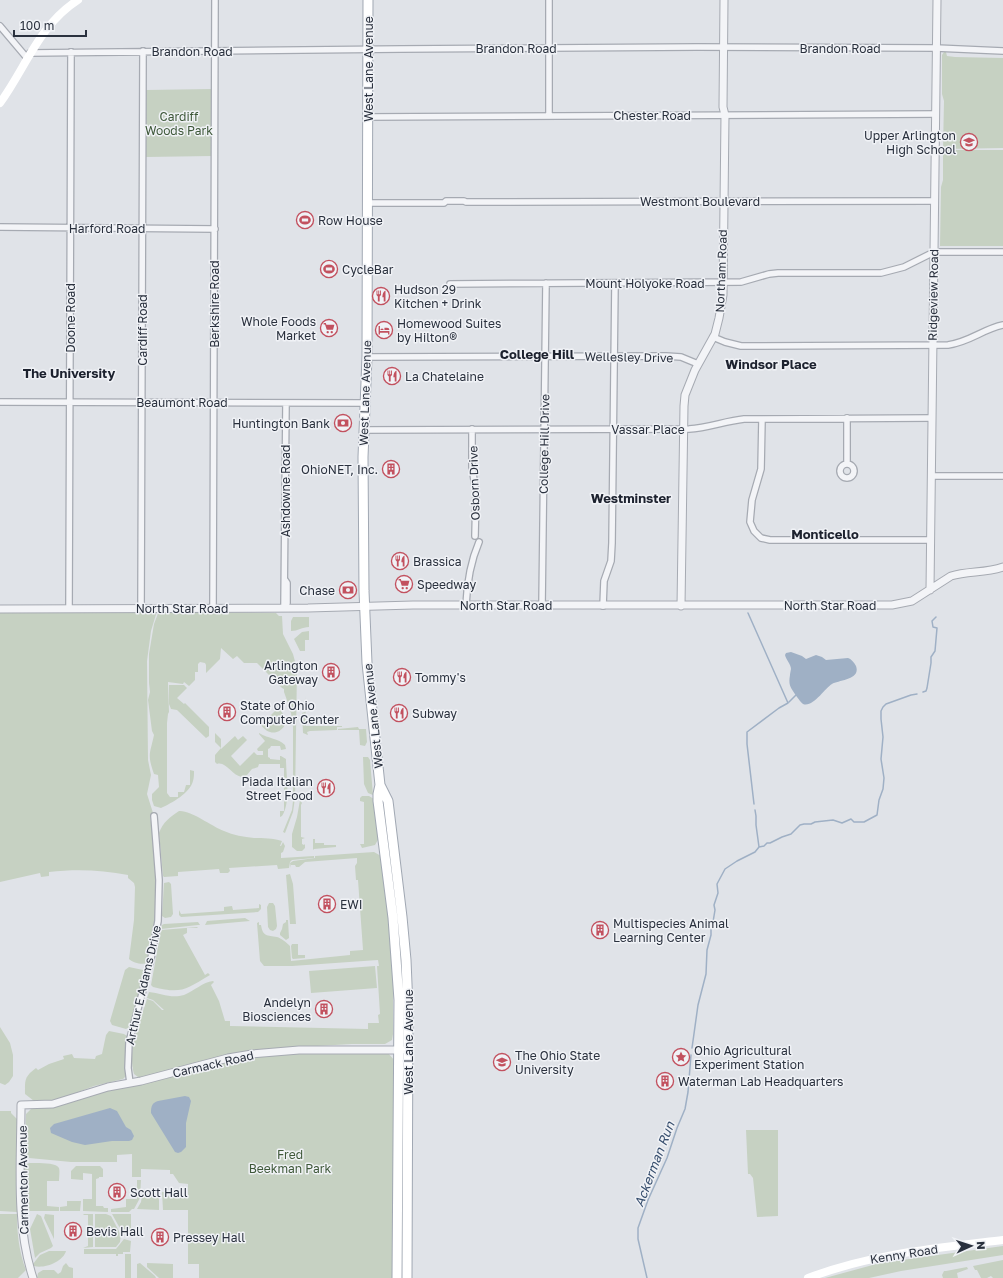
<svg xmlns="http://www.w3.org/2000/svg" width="1003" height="1278" viewBox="0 0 1003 1278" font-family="'Golos Text',sans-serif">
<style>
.green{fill:#c6d1c2}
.water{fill:#9fb0c5}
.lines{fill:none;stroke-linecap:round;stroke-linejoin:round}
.stream{stroke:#9fb0c5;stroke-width:1.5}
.minor-casing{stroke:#a6aab2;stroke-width:8}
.tertiary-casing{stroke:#a6aab2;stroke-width:9}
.primary-casing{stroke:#a1a8b3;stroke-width:11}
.minor{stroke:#f3f4f7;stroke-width:5.5}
.tertiary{stroke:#f3f4f7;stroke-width:7}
.secondary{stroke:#fff;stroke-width:8}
.primary{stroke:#fff;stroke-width:9}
.labels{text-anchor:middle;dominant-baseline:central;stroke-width:3;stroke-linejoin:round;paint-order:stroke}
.street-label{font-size:12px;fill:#2a313e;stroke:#f0f2f6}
.park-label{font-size:12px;fill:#3e5839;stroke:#f0f2f6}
.poi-label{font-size:12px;fill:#2a313e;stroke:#f0f2f6;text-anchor:start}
.neighbourhood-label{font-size:13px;font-weight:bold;fill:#1d222f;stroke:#f0f2f6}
.water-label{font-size:13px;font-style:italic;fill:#384f6e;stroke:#f0f2f6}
</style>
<rect width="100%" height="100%" fill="#e0e3e8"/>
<path class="green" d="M 944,52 L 946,52 L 947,56 L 955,57 L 1003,58 L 1003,148 L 943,149 L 944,101 L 942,94 L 942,55 Z
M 212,89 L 212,156 L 146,157 L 146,90 Z
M 943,150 L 1003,150 L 1003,246 L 940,246 L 941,187 L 943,180 Z
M 157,611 L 151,631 L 147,661 L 148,760 L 151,775 L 147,794 L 154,816 L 150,817 C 157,853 160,893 154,929 C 153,940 150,952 148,963 C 142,965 133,963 129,959 L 134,920 L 135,887 L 134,883 L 128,878 L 128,875 C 102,870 76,869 49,872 L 49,876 L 41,877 L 40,873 L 0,882 L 0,612 Z
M 159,611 L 276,611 L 277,612 L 183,612 L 276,613 L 279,616 L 282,616 L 283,634 L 293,654 L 297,669 L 295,798 L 293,812 L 285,833 L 283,832 L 292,810 L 293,801 L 293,727 L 291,713 L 288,707 L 289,706 L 284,692 L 284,689 L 282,688 L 257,663 L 244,663 L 237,656 L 233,659 L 221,648 L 220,659 L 206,673 L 206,665 L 205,663 L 200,662 L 198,664 L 198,672 L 195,672 L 195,680 L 189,686 L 184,682 L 183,684 L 168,682 L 169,712 L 168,714 L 167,723 L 167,793 L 170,797 L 178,797 L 178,792 L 184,792 L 186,785 L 190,785 L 190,770 L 194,771 C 194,774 194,778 193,781 C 190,793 172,803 161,808 L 154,806 L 152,800 L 152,794 L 159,787 L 158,775 L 154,774 C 147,754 150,754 154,735 L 152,731 L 148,700 L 150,692 L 149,683 L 149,654 L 154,624 Z
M 293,617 L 309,617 L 309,627 C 302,627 298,631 291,631 L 291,621 Z
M 309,631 L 309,640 L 305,640 L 305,651 L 300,651 L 294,639 L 302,632 Z
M 169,685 L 184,685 L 187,688 L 177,698 L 184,704 L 185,703 L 209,727 L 209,736 L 206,738 L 177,710 L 171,709 L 169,704 Z
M 305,696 L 306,726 L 342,726 L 342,727 L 337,727 L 337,730 L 310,731 L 307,732 L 308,735 L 303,733 L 302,713 L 305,712 Z
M 279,707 L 284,716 L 285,725 C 279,735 268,735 261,725 Z
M 358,727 L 359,729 L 366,729 L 367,742 L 365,746 L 360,745 L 359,730 L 338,730 L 338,729 Z
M 215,733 L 221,739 L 221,749 L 235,736 L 238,740 L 243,736 L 247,740 L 231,756 L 240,766 L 254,752 L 257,755 L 263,755 L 263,751 L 258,751 L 257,749 L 265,741 L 259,734 L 259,733 C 269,739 278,738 285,745 L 286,749 L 281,750 L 280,746 L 271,746 L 270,748 L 268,749 L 268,757 L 270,758 L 270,759 L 280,760 L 280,756 L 281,756 L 286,759 C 286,776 291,802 282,816 L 280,817 L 280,811 L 284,811 L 284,768 L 280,768 L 280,764 L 259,764 L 258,767 C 258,767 253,769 252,769 C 249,772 247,777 242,777 C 232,776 226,761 217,764 L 215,762 L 215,755 L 221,748 L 215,742 Z
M 363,757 L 368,757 L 370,760 L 373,795 L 368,793 L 364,784 Z
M 362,796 L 369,796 L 374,799 L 379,838 L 375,845 L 362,848 L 360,844 L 364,844 L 364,802 L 360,801 L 360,798 Z
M 302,797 L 305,799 L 300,800 L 302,803 L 301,805 L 301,837 L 305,838 L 302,839 L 302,844 L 304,845 L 305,844 L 305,848 L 302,851 L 297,851 L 292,847 L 292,834 L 297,817 L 300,800 Z
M 179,811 C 191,810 211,826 224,831 C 233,835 244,837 254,838 C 264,838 272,838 282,841 L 280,846 L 281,846 L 283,842 L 285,846 L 283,852 L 281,853 L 281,858 L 314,856 L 314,858 L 292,860 L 290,862 L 289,868 L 278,869 L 277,865 L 229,868 L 230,871 L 228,873 L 220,873 L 219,869 L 178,872 L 178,876 L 164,877 L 163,876 L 159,833 C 163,822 170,817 179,811 Z
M 313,839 L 315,839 L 315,843 L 324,843 L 324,845 L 336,845 L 336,847 L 314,849 L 313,850 Z
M 374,852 L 381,856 L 390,919 L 394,986 L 393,1000 L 393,1034 L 392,1040 L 385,1044 L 352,1044 L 266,1049 L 138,1078 L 138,1077 L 134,1074 C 127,1050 140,1022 147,999 L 153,1001 L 162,1010 L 164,1010 L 153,1000 L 147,998 L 149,992 C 161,993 171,999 184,995 C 194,991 203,982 213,981 L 214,982 L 211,985 L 219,1001 L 225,1021 L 230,1021 L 230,1026 L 368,1029 L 368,1023 L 379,1023 L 378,1015 L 380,1014 L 377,966 L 379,966 L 378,960 L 292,966 L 264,966 L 260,961 L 257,923 L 259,922 L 259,925 L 261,925 C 263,937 267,935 277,937 C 281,938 287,943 290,946 L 291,961 L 350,955 L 350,951 L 363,950 L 358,880 L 356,880 L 355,866 L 357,863 L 357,858 L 305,862 L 299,867 L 296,867 L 295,865 L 291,865 L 291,868 L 290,863 L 293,861 L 315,858 L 315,856 Z
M 290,874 L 293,884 L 296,924 L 290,924 L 286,875 Z
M 169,882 L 171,884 L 173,914 L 171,917 L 165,918 L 162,916 L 164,883 Z
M 269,903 L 273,903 L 275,906 L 277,926 L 276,929 L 273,931 L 270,930 L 268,927 L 267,907 Z
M 259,904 L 261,905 L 261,909 L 258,912 L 181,917 L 179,915 L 179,910 L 181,914 L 224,911 L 224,907 L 232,906 L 233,910 L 259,908 Z
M 245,918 L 250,921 L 205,925 L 207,921 Z
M 286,920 L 288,920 L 289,938 L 286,940 L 280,935 L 280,933 L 282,929 L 283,924 L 286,922 Z
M 198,922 L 200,925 L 198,925 L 161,929 L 162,925 L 164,924 Z
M 197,928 L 187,928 L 187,933 L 183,935 L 205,975 L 208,973 L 210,975 C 185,990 181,994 153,987 L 151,985 L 161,930 L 198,927 Z
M 292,944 L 298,944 L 298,955 L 305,955 L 305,958 L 293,959 L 292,958 L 291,946 Z
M 375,966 L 377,988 L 311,993 L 309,971 Z
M 129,967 L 143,970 L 146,972 L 131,1026 L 126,1029 L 112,1025 L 110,1021 L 125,970 Z
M 0,1027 L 10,1043 L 13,1055 L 13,1076 L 9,1082 L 5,1085 L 0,1083 Z
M 109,1031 L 124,1034 L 127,1036 L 126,1076 L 123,1079 L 94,1086 L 60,1099 L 51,1100 L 34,1101 L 25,1094 C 25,1080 24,1077 36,1068 L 38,1070 L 49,1064 L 64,1059 L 63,1056 L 72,1054 L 74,1058 L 95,1059 L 96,1056 L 102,1054 L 106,1035 Z
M 306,1052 L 388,1053 L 395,1061 L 394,1278 L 199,1278 L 199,1264 L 188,1264 L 188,1210 L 163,1210 L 162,1192 L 165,1192 L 166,1196 L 188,1197 L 188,1184 L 179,1183 L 173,1174 L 170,1174 L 170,1170 L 141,1169 L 141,1177 L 132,1177 L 132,1154 L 117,1155 L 117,1162 L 71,1162 L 29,1158 L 25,1155 L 26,1114 L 32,1108 L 61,1105 L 100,1092 L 238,1059 L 258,1056 Z
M 0,1111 L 11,1111 L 11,1113 L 17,1119 L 17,1212 L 0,1211 Z
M 746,1130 L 778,1130 L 778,1216 L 757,1217 L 753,1178 L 750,1174 L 748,1174 Z
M 29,1163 C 36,1163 56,1162 59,1168 C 60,1171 59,1177 59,1181 L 47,1181 L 47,1206 L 59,1207 L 59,1211 L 24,1211 L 24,1169 L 26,1165 Z
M 76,1166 L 100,1166 L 103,1169 L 103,1177 L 99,1177 L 99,1178 L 96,1179 L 96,1206 L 103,1206 L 104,1208 L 108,1208 L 108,1212 L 83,1211 L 83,1199 L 92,1199 L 92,1174 L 83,1173 L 83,1180 L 71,1179 L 71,1171 Z
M 137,1180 L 141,1180 L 140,1198 L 134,1209 L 132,1209 L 129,1212 L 111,1212 L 111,1209 L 126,1207 L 126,1199 L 137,1199 Z
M 156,1192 L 159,1192 L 159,1210 L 137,1209 L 141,1202 L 142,1196 L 155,1196 Z
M 67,1201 L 81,1201 L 80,1211 L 60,1211 L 60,1207 L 67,1206 Z
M 0,1214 L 17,1214 C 17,1233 19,1252 26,1270 L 18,1278 L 0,1278 Z
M 37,1214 L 41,1216 L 53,1246 L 51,1248 L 40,1253 L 35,1258 L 30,1229 Z
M 45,1214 L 54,1215 L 54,1239 L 44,1218 Z
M 84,1214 L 93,1214 L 93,1247 L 83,1248 L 88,1246 L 88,1215 L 83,1215 Z
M 95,1214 L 106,1214 L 111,1216 L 121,1235 L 120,1242 L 116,1247 L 95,1247 Z
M 112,1214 L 131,1214 L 131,1232 L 122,1232 Z
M 124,1239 L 131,1241 L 130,1252 L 123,1252 L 123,1254 L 118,1254 L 118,1256 L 116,1256 L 116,1254 L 84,1254 L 84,1249 L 116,1249 Z
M 1003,1246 L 1003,1255 L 901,1271 L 869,1278 L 825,1278 L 880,1263 Z
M 49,1251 L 66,1251 C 63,1262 44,1269 34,1266 L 33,1264 L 40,1255 Z
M 125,1254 L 131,1254 L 131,1278 L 125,1278 Z
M 1003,1260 L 1003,1278 L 993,1278 L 991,1276 L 987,1278 L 981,1278 L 977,1270 L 975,1270 L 973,1266 Z
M 66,1263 L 69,1267 L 73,1268 L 73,1278 L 37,1278 L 38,1273 L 43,1270 L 54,1270 L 58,1274 L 61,1272 L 63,1266 Z
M 140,1263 L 155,1276 L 156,1278 L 137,1278 L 137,1264 Z
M 147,1263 L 173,1264 L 173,1278 L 159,1278 L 147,1267 Z
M 967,1267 L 968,1269 L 957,1273 L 958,1278 L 943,1278 L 942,1275 L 944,1271 L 946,1271 Z"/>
<path class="water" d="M 791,652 L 802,656 L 806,659 L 816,655 L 822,657 L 826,660 L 848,658 C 851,659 854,662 856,666 C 861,680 839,680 832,684 C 825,688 813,708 803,704 C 800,702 799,699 797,697 C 791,688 788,686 790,675 C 790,674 791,669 791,669 C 791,664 786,660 785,655 L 786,653 Z
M 185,1096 L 189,1097 L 191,1101 L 186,1123 L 186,1147 L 181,1152 L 178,1153 L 175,1152 L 151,1113 C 151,1106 152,1103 158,1101 Z
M 110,1108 L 117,1111 L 126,1127 L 131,1130 L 134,1136 L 132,1140 L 129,1141 L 112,1141 L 85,1145 L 72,1142 L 51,1133 L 50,1128 L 54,1124 Z"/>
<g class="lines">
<path class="stream" d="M 748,613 L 788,703 L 779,708 L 747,732 L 747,744 L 754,804
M 923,692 L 926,691 L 927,688 L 931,663 L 931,657 L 935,651 L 937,628 L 933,627 L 932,621 L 936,617
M 789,702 L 796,695
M 755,810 L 756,816 L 756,825 L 759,847
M 692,1048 L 698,1005 L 706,974 L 707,950 L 711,935 L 711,927 L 713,922 L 715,910 L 714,905 L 718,893 L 717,884 L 725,869 L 737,861 L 755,852 L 759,847 L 764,846 L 767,843 L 770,843 L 782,837 L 791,834 L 800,825 L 804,824 L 811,824 L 815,822 L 833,820 L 842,823 L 851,819 L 854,822 L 864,822 L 877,815 L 879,800 L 883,789 L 884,778 L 881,759 L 883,737 L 881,719 L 881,711 L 883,707 L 886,704 L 911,695 L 917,694
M 647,1278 L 638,1239 L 638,1228 L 648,1200 L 667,1158 L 677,1128 L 685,1109 L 688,1092 L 691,1055"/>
<g class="minor-casing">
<path id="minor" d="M 549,0 L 549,116
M 0,26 L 27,58
M 30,53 L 401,49 L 697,47 L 936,48 L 1003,51
M 368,117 L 936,114
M 368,203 L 444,203 L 446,201 L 464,201 L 466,202 L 934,201
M 0,227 L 215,229
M 450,284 L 741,282 L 769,274 L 778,273 L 881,273 L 904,267 L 934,252 L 1003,252
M 713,337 L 725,342 L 741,346 L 948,345 C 970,342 983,329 1003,325
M 367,357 L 666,356 L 681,357 L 698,364
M 0,402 L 364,403
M 762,419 L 761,469 L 752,500 L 750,522 L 754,531 L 761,538 L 770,540 L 931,540
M 472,429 L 472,467 L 476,493 L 475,536
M 363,430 L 689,429 C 708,428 725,421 744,419 L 932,418
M 847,464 L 847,418
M840 471a7 7 0 1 1 14 0a7 7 0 1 1-14 0Z
M 931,476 L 1003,476
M 285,580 L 287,583 L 287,603
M 466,605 C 467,583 470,563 479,542
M 542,606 L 546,283
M 603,606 L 604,581 L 611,561 L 612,543 L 615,283
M 213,607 L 215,0
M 284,607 L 286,403
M 141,608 L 143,51
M 69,609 L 71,52
M 130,1083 L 128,1068 L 129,1042 L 150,964 L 158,921 L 159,880 L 154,816"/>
</g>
<g class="tertiary-casing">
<path id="tertiary" d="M 930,590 L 937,0
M 681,606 L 684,406 L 685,395 L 695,370 L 715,334 L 719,318 L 723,295 L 725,115 L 723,107 L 724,0
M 0,609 L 308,608 L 413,605 L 892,605 L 912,601 L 951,576 C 968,571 986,573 1003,567
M 33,1278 C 15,1223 21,1162 21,1105 L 53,1104 L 108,1087 L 141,1081 L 228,1058 L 252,1054 L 299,1050 L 402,1050"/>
</g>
<g class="primary-casing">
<path id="primary" d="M 368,0 L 367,357 L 363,457 L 364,591 L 367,663 L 380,785 L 378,794 L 378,801 L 393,918 L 399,1000 L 397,1278
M 380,785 L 388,801 L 402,917 L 406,960 L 408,1008 L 407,1278"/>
</g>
<use href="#minor" class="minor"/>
<use href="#tertiary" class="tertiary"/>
<path class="secondary" d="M 0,103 C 26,67 39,25 78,0
M 808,1278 C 871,1254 937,1248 1003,1240"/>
<use href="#primary" class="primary"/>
</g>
<defs>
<g id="school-ring" transform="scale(0.9)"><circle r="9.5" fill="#f0f2f6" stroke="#c2515f" stroke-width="1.5"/><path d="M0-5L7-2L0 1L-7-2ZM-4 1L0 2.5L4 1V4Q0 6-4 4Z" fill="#c2515f"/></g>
<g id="stadium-ring" transform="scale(0.9)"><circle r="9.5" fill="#f0f2f6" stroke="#c2515f" stroke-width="1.5"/><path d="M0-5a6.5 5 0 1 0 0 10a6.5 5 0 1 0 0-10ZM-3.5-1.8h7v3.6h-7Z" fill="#c2515f"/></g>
<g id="restaurant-ring" transform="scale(0.9)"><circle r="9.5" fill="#f0f2f6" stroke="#c2515f" stroke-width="1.5"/><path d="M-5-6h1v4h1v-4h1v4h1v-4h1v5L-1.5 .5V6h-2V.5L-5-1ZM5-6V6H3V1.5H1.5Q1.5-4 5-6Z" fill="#c2515f"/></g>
<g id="supermarket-ring" transform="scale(0.9)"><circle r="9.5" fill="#f0f2f6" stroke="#c2515f" stroke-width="1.5"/><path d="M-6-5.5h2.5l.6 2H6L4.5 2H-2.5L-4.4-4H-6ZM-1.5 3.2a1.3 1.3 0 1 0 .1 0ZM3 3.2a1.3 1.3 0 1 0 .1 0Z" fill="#c2515f"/></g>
<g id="hotel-ring" transform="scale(0.9)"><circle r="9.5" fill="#f0f2f6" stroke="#c2515f" stroke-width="1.5"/><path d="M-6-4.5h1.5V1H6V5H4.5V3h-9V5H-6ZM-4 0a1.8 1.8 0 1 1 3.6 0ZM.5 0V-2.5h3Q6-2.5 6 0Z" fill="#c2515f"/></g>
<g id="bank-ring" transform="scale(0.9)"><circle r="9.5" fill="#f0f2f6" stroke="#c2515f" stroke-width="1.5"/><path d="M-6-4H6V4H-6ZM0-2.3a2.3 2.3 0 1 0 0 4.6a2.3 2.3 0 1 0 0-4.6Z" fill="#c2515f"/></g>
<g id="building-ring" transform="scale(0.9)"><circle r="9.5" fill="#f0f2f6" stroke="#c2515f" stroke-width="1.5"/><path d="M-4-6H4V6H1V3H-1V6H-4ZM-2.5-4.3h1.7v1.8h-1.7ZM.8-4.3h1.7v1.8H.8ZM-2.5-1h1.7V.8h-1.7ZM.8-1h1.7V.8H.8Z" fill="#c2515f"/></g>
<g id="sight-ring" transform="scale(0.9)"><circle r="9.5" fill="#f0f2f6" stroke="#c2515f" stroke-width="1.5"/><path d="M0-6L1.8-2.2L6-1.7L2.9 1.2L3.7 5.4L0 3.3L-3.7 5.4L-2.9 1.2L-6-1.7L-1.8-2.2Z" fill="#c2515f"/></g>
<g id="university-ring" transform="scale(0.9)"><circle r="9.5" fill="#f0f2f6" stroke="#c2515f" stroke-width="1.5"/><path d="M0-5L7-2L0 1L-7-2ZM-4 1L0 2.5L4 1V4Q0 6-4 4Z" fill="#c2515f"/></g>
</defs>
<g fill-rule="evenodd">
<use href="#school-ring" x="969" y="142"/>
<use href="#stadium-ring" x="305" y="220"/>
<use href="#stadium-ring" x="329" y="269"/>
<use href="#restaurant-ring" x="381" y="296"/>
<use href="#supermarket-ring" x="329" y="328"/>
<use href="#hotel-ring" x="384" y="330"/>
<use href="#restaurant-ring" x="392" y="376"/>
<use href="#bank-ring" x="343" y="423"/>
<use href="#building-ring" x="391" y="469"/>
<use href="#restaurant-ring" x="400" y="561"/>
<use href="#supermarket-ring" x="404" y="584"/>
<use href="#bank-ring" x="348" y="590"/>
<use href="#building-ring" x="331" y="672"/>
<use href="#restaurant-ring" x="402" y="677"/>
<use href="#building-ring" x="227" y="712"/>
<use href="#restaurant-ring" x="399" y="713"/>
<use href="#restaurant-ring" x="326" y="788"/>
<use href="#building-ring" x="327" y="904"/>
<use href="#building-ring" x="600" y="930"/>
<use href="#building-ring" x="324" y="1009"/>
<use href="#sight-ring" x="681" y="1057"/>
<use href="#university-ring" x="502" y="1062"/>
<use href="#building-ring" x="665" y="1081"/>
<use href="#building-ring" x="117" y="1192"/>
<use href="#building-ring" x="73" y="1231"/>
<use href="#building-ring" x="160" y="1237"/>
</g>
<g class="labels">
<g class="street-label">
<text x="516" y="48">Brandon Road</text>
<text x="840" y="48">Brandon Road</text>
<text x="192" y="51">Brandon Road</text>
<text transform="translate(368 69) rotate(-90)">West Lane Avenue</text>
<text x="652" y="115">Chester Road</text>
<text x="700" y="201">Westmont Boulevard</text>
<text x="107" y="228">Harford Road</text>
<text transform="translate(721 271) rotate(-88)">Northam Road</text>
<text x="645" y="283">Mount Holyoke Road</text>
<text transform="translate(933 295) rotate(-89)">Ridgeview Road</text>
<text transform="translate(214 304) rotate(-90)">Berkshire Road</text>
<text transform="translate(70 318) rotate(-90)">Doone Road</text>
<text transform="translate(142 330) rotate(-90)">Cardiff Road</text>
<text transform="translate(629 357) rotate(1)">Wellesley Drive</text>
<text transform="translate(365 393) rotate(-88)">West Lane Avenue</text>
<text x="182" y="402">Beaumont Road</text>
<text x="648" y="429">Vassar Place</text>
<text transform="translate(544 444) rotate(-89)">College Hill Drive</text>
<text transform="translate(474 483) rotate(-92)">Osborn Drive</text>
<text transform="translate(285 491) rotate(-90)">Ashdowne Road</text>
<text x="506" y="605">North Star Road</text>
<text x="830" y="605">North Star Road</text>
<text x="182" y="608">North Star Road</text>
<text transform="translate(373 716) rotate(-96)">West Lane Avenue</text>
<text transform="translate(143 985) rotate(-77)">Arthur E Adams Drive</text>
<text transform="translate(408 1042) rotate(-90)">West Lane Avenue</text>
<text transform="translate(213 1064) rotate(-13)">Carmack Road</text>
<text transform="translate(23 1180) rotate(-91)">Carmenton Avenue</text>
<text transform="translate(904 1254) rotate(-9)">Kenny Road</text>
</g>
<g class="park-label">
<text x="179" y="116">Cardiff<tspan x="179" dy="14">Woods Park</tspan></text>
<text x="290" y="1154">Fred<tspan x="290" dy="14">Beekman Park</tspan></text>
</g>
<g class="poi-label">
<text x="956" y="135" text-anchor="end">Upper Arlington<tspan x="956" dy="14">High School</tspan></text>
<text x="318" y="220">Row House</text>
<text x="342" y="269">CycleBar</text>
<text x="394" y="289">Hudson 29<tspan x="394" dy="14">Kitchen + Drink</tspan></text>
<text x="316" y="321" text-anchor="end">Whole Foods<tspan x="316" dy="14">Market</tspan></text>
<text x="397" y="323">Homewood Suites<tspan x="397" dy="14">by Hilton®</tspan></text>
<text x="405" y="376">La Chatelaine</text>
<text x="330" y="423" text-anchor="end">Huntington Bank</text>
<text x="378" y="469" text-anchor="end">OhioNET, Inc.</text>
<text x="413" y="561">Brassica</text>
<text x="417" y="584">Speedway</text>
<text x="335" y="590" text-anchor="end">Chase</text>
<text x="318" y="665" text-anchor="end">Arlington<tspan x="318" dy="14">Gateway</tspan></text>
<text x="415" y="677">Tommy's</text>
<text x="240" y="705">State of Ohio<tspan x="240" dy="14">Computer Center</tspan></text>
<text x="412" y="713">Subway</text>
<text x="313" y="781" text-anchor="end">Piada Italian<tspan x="313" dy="14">Street Food</tspan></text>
<text x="340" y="904">EWI</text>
<text x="613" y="923">Multispecies Animal<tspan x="613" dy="14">Learning Center</tspan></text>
<text x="311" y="1002" text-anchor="end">Andelyn<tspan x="311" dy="14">Biosciences</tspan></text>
<text x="694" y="1050">Ohio Agricultural<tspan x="694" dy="14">Experiment Station</tspan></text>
<text x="515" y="1055">The Ohio State<tspan x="515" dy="14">University</tspan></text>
<text x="678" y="1081">Waterman Lab Headquarters</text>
<text x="130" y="1192">Scott Hall</text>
<text x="86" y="1231">Bevis Hall</text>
<text x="173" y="1237">Pressey Hall</text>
</g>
<g class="neighbourhood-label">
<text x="537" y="354">College Hill</text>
<text x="771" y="364">Windsor Place</text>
<text x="69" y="373">The University</text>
<text x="631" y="498">Westminster</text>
<text x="825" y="534">Monticello</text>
</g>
<g class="water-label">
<text transform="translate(654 1164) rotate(-69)">Ackerman Run</text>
</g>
</g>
<g transform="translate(971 1246) rotate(87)" stroke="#f0f2f6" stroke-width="3" paint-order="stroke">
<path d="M0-3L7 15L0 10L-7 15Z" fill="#2a313e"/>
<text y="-6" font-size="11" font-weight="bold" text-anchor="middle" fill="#2a313e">N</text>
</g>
<path d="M14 30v6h72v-6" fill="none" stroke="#2a313e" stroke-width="2"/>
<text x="20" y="30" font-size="12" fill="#2a313e" stroke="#f0f2f6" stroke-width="3" paint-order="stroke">100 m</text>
</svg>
